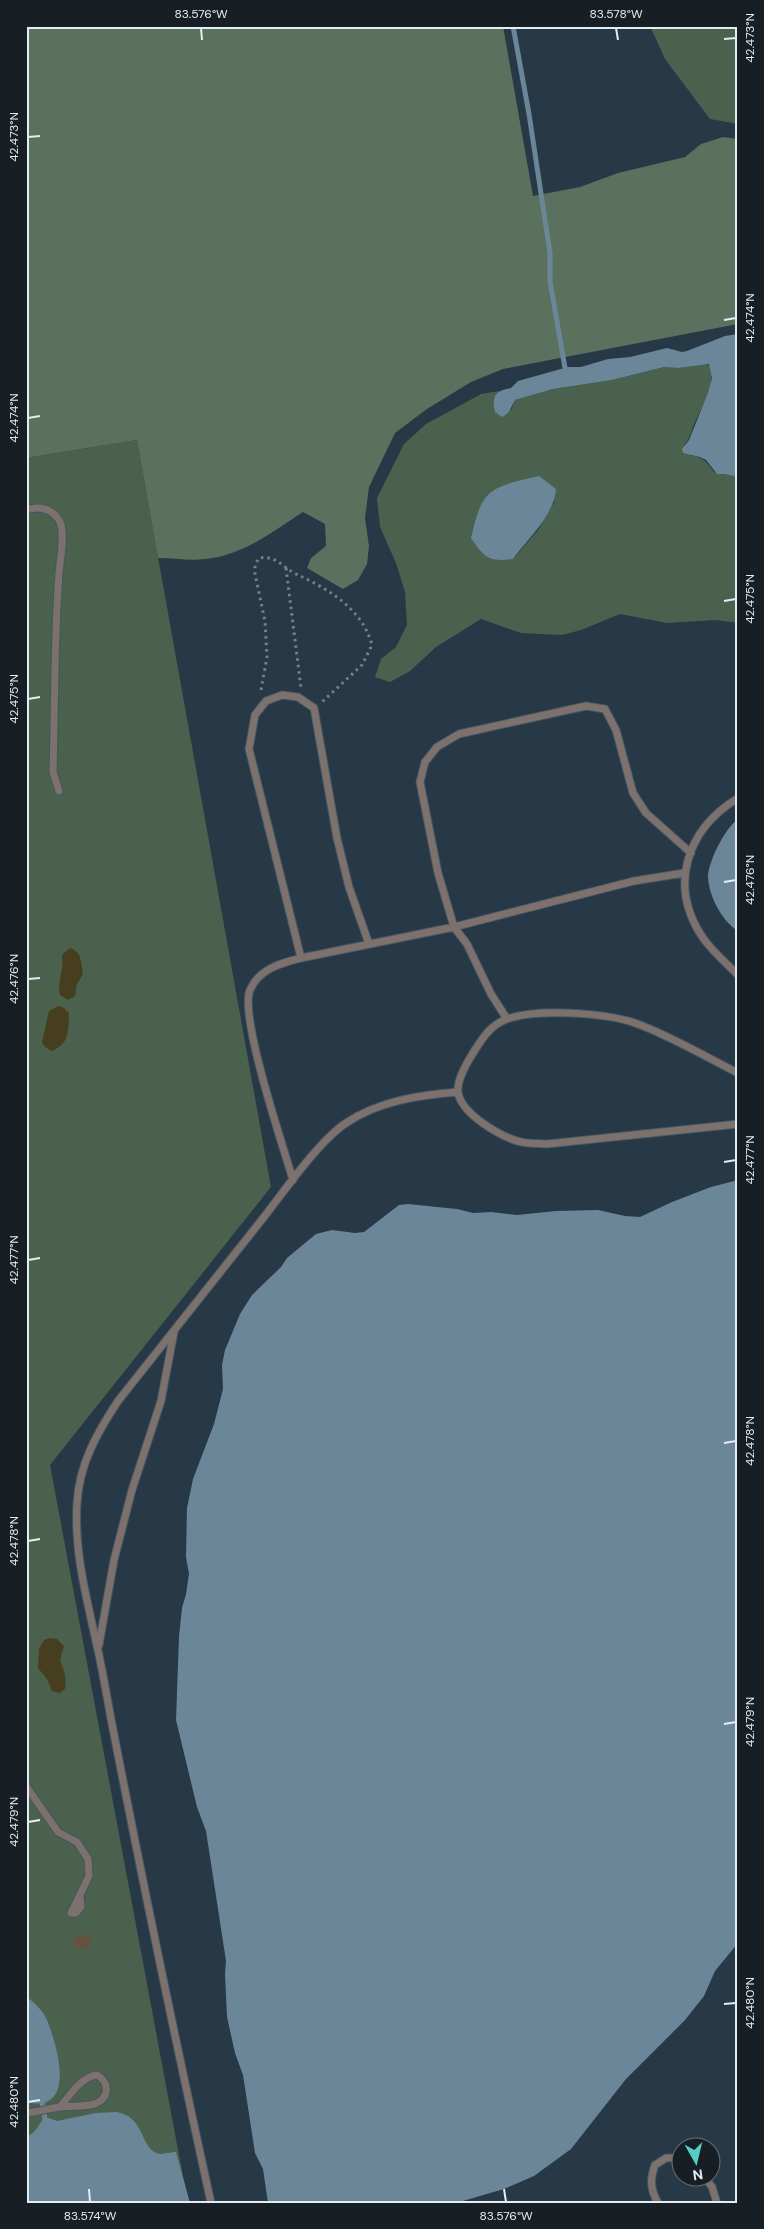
<svg xmlns="http://www.w3.org/2000/svg" width="764" height="2229" viewBox="0 0 764 2229" font-family="'DM Sans',sans-serif">
<style>
.green{fill:#4a614e;fill-rule:evenodd}
.forest{fill:#59715d}
.sand{fill:#463e1e}
.water{fill:#6b8699}
.lines{fill:none;stroke-linecap:round;stroke-linejoin:round}
.stream{stroke:#6b8699;stroke-width:5}
.building{fill:#67523d}
.service-casing{stroke:#455562;stroke-width:9}
.path{stroke:#73818d;stroke-width:3;stroke-dasharray:2.5 4;stroke-linecap:butt}
.service{stroke:#7c716d;stroke-width:7}
.ticks{fill:none;stroke:#e2edf6;stroke-width:2}
.neatline{fill:none;stroke:#e2edf6;stroke-width:2}
.ticks-label{font-size:12px;text-anchor:middle;fill:#e2edf6}
</style>
<rect width="100%" height="100%" fill="#273846"/>
<path class="green" d="M 650,26 L 738,26 L 738,124 L 710,119 L 665,59 Z
M 704,364 L 711,366 C 714,392 702,405 693,427 C 690,434 690,439 684,445 L 690,455 C 703,457 706,461 714,472 L 738,477 L 738,623 L 716,620 L 667,623 L 620,614 L 581,630 L 562,635 L 521,633 L 481,619 L 436,647 L 410,671 L 390,682 L 375,677 L 381,659 L 396,647 L 407,625 L 405,592 L 396,563 L 380,527 L 377,498 L 404,444 L 426,424 L 481,394 L 499,391 L 494,399 L 511,410 L 515,400 L 553,389 L 612,380 L 664,367 L 678,368 ZM 555,501 L 538,530 L 514,558 L 477,519 L 479,509 Z
M 137,440 L 271,1187 L 50,1465 L 188,2203 L 26,2203 L 26,458 Z"/>
<path class="forest" d="M 26,26 L 503,26 L 533,196 L 580,187 L 618,173 L 685,157 L 701,144 L 723,137 L 738,139 L 738,324 L 503,369 L 471,382 L 427,409 L 395,433 L 369,487 L 365,518 L 369,546 L 367,564 L 358,580 L 343,589 L 307,568 L 311,558 L 326,546 L 325,524 L 303,512 C 274,531 242,556 205,559 C 190,561 174,558 158,558 L 137,440 L 26,458 Z"/>
<path class="sand" d="M 70,948 C 82,951 81,964 83,974 L 77,984 L 75,996 L 68,1000 L 60,995 C 57,984 64,969 62,955 Z
M 59,1006 L 64,1008 L 69,1013 C 68,1030 70,1045 51,1051 L 44,1046 L 42,1042 L 49,1011 Z
M 50,1638 L 57,1639 L 64,1646 L 60,1660 C 64,1670 67,1678 65,1689 L 60,1693 L 52,1691 L 47,1679 L 38,1668 L 39,1649 L 44,1640 Z"/>
<path class="water" d="M 738,334 L 738,477 L 724,474 L 717,474 L 706,460 L 700,457 L 683,453 L 682,449 L 689,440 L 708,393 L 712,378 L 709,364 L 678,368 L 664,367 L 612,380 L 553,389 L 515,400 C 511,407 510,413 502,417 L 495,412 C 491,396 496,390 511,388 L 518,381 L 568,367 L 581,367 L 608,359 L 630,357 L 667,348 L 682,352 L 687,351 L 725,336 Z
M 539,476 L 556,489 C 554,516 529,537 513,559 C 488,562 485,558 471,538 C 475,524 477,506 488,495 C 498,484 526,479 539,476 Z
M 738,819 L 738,931 C 722,921 709,897 708,877 C 708,862 725,828 738,819 Z
M 738,1180 L 738,1943 L 715,1971 L 704,1996 L 685,2020 L 626,2079 L 571,2149 L 534,2176 L 504,2189 L 456,2203 L 268,2203 L 263,2169 L 255,2153 L 243,2075 L 235,2053 L 227,2017 L 225,1974 L 226,1961 L 206,1831 L 197,1807 L 176,1720 L 179,1636 L 182,1608 L 186,1594 L 189,1574 L 186,1557 L 187,1508 L 193,1479 L 214,1424 L 223,1389 L 222,1365 L 225,1350 L 240,1314 L 252,1295 L 281,1267 L 287,1258 L 316,1234 L 332,1230 L 355,1233 L 364,1232 L 399,1205 L 408,1204 L 457,1209 L 473,1213 L 491,1212 L 517,1215 L 556,1211 L 598,1210 L 625,1216 L 640,1217 L 672,1202 L 711,1187 Z
M 26,1996 C 34,2003 43,2010 47,2020 C 57,2045 78,2114 26,2102 Z
M 117,2112 C 147,2118 139,2150 160,2154 C 164,2154 171,2152 176,2152 L 190,2203 L 26,2203 L 26,2138 L 35,2131 L 43,2119 L 49,2118 L 57,2121 L 96,2113 Z"/>
<g class="lines">
<path class="stream" d="M 513,26 L 529,114 L 550,253 L 550,281 L 565,368
M 42,2102 L 45,2119"/>
</g>
<path class="building" d="M 89,1934 L 91,1947 L 76,1949 L 74,1937 Z"/>
<g class="lines">
<g class="service-casing">
<path id="service" d="M 26,510 C 39,506 51,508 59,520 C 66,531 60,561 59,573 C 54,639 55,706 53,772 L 59,791
M 738,798 C 686,830 668,886 703,938 C 713,952 726,963 738,975
M 301,958 L 249,749 L 255,715 L 266,701 L 282,695 L 298,697 L 314,708 L 337,838 L 349,887 L 369,944
M 507,1019 L 491,994 L 467,944 L 454,927 L 438,873 L 420,782 L 425,762 L 437,747 L 459,734 L 586,706 L 605,709 L 616,730 L 633,793 L 646,813 L 691,853
M 738,1073 C 706,1057 669,1035 635,1023 C 605,1013 538,1008 507,1019 C 490,1025 482,1039 473,1053 C 467,1063 457,1079 458,1092 C 461,1114 501,1137 521,1142 C 529,1144 539,1143 547,1144 L 738,1124
M 293,1180 C 283,1146 239,1016 250,990 C 259,969 281,963 301,958 L 454,927 L 634,881 L 684,873
M 99,1645 L 114,1560 L 132,1490 L 161,1401 L 174,1332
M 26,1786 L 58,1832 L 77,1842 L 88,1859 L 89,1876 L 71,1913 L 76,1913 L 81,1907 L 80,1896
M 26,2113 C 38,2112 50,2108 61,2107 C 72,2105 87,2108 97,2103 C 110,2096 109,2082 97,2075 C 81,2077 70,2095 60,2107
M 704,2176 L 712,2187 L 717,2203
M 211,2203 C 176,2043 143,1884 112,1724 C 107,1698 103,1672 97,1646 C 87,1599 74,1553 77,1504 C 79,1464 97,1433 118,1401 C 167,1340 215,1278 264,1217 C 285,1190 319,1141 346,1123 C 379,1101 419,1095 458,1092
M 658,2203 C 650,2189 650,2179 655,2165 L 666,2158 L 682,2158"/>
</g>
<path class="path" d="M 286,568 L 301,688
M 261,690 L 267,657 L 265,621 L 255,574 L 255,565 L 259,558 C 276,555 282,567 296,574 C 328,589 362,608 372,645 L 362,665 L 322,702"/>
<use href="#service" class="service"/>
</g>
<path class="ticks" d="M 201,28 L 202,40M 616,28 L 618,40M 724,39 L 736,38M 28,137 L 40,136M 724,320 L 736,318M 28,418 L 40,416M 724,601 L 736,599M 28,699 L 40,697M 724,882 L 736,880M 28,979 L 40,978M 724,1162 L 736,1160M 28,1260 L 40,1258M 724,1443 L 736,1441M 28,1541 L 40,1539M 724,1724 L 736,1722M 28,1822 L 40,1820M 724,2004 L 736,2003M 28,2102 L 40,2100M 89,2189 L 90,2202M 504,2189 L 506,2202"/>
<rect width="764" height="2229" fill="none" stroke="#171f25" stroke-width="55"/>
<g transform="translate(696 2162) rotate(172)"><circle r="24" fill="#171f25" stroke="#687179"/>
<path d="M0-4L9 19L0 12L-9 19Z" fill="#56cec4"/>
<text y="-8" font-size="14" font-weight="bold" text-anchor="middle" fill="#e2edf6">N</text>
</g>
<rect x="28" y="28" width="708" height="2174" class="neatline"/>
<g class="ticks-label">
<text x="201" y="18">83.576°W</text>
<text x="616" y="18">83.578°W</text>
<text transform="translate(750 38) rotate(-90)" y="4">42.473°N</text>
<text transform="translate(14 137) rotate(-90)" y="4">42.473°N</text>
<text transform="translate(750 318) rotate(-90)" y="4">42.474°N</text>
<text transform="translate(14 418) rotate(-90)" y="4">42.474°N</text>
<text transform="translate(750 599) rotate(-90)" y="4">42.475°N</text>
<text transform="translate(14 699) rotate(-90)" y="4">42.475°N</text>
<text transform="translate(750 880) rotate(-90)" y="4">42.476°N</text>
<text transform="translate(14 979) rotate(-90)" y="4">42.476°N</text>
<text transform="translate(750 1160) rotate(-90)" y="4">42.477°N</text>
<text transform="translate(14 1260) rotate(-90)" y="4">42.477°N</text>
<text transform="translate(750 1441) rotate(-90)" y="4">42.478°N</text>
<text transform="translate(14 1541) rotate(-90)" y="4">42.478°N</text>
<text transform="translate(750 1722) rotate(-90)" y="4">42.479°N</text>
<text transform="translate(14 1822) rotate(-90)" y="4">42.479°N</text>
<text transform="translate(750 2003) rotate(-90)" y="4">42.480°N</text>
<text transform="translate(14 2102) rotate(-90)" y="4">42.480°N</text>
<text x="90" y="2220">83.574°W</text>
<text x="506" y="2220">83.576°W</text>
</g>
</svg>
